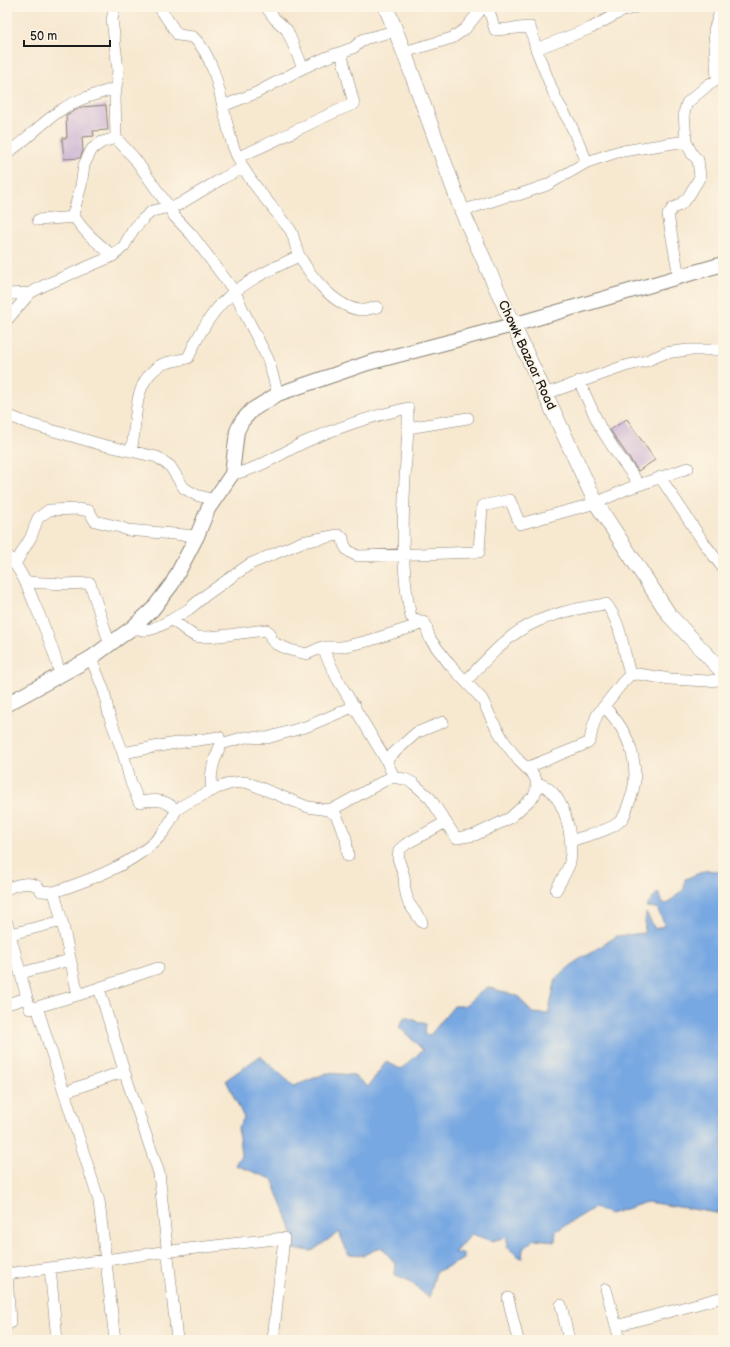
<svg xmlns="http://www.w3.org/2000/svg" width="730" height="1347" viewBox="0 0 730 1347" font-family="'Balsamiq Sans',sans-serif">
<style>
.water{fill:#78a8e2;stroke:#4a627f}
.building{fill:#c4a9d2}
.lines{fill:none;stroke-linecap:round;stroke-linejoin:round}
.minor-casing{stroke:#8a8276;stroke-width:12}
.tertiary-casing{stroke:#8a8276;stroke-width:16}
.secondary-casing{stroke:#8a8276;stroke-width:16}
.minor{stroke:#fff;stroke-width:11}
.tertiary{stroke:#fff;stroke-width:14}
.secondary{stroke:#fff;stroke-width:15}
.labels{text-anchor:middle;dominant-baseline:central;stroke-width:3.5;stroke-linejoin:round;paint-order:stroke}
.street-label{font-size:13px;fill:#1c1c1c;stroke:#fcf5e5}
</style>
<rect width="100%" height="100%" fill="#fcf5e5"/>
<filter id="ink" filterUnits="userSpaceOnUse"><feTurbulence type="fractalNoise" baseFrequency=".025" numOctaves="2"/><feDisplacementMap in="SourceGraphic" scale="8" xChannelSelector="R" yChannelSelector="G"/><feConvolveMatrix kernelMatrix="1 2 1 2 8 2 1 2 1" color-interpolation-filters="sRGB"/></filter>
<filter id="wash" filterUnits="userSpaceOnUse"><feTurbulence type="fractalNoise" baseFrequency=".012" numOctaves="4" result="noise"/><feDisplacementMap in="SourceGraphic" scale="16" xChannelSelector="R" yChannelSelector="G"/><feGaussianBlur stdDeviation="0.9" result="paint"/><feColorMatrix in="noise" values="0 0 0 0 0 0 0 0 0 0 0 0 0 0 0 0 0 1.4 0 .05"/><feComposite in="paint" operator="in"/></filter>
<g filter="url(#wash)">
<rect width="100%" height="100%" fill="#f7e8d0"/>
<path class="water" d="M 707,870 L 723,872 L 723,1214 L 647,1202 L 610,1214 L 594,1208 L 556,1231 L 555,1241 L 534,1239 L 523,1249 L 522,1259 L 507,1247 L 507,1237 L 492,1241 L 471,1234 L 454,1253 L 464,1254 L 464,1259 L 436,1272 L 429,1298 L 409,1281 L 394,1274 L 395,1263 L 381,1247 L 364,1255 L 348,1254 L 339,1232 L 312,1251 L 291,1249 L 293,1233 L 272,1179 L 235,1165 L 241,1155 L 238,1128 L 244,1118 L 226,1080 L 260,1056 L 294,1086 L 327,1073 L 353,1075 L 368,1087 L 386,1062 L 401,1069 L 423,1050 L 399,1027 L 405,1017 L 426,1024 L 425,1034 L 430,1035 L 454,1006 L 464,1006 L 487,987 L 518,996 L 532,1013 L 548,1014 L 556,978 L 573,964 L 617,936 L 644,933 L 646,912 L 655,929 L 665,925 L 657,908 L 646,907 L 658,892 L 662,903 L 667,904 L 684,889 L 685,879 Z"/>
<g id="blocks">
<path class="building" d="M 106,105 L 108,130 L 93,131 L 94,136 L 82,137 L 83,151 L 80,158 L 64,159 L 62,138 L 67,138 L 66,115 L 82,107 Z
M 627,419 L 655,460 L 638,471 L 610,430 Z"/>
</g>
</g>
<g filter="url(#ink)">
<use href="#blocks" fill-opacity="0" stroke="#8a8276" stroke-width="1"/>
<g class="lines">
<g class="minor-casing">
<path id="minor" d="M 115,7 L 112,19 L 118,70 L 115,97 L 116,138 L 135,159 L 169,207 L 174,216 L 192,235 L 235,292 L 244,312 L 268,359 L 278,394
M 159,7 L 178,35 L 193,37 C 219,60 222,114 233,146 C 243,174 262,194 280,217 C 283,222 288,226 291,231 C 295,239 295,249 300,257 C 311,277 337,309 362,310 C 367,310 372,308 377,307
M 266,7 L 275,19 L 287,30 L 303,68 L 325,58 L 353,48 L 364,39 L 395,31
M 536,49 L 591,28 L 620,12 L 636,7
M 404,52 L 452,38 L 465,29 L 483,7
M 717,80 L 714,30 L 719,15 L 720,7
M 223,106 L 256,93 L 303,68
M 7,153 C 26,141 41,123 61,110 C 77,99 97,94 116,88
M 238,157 C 278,141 315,119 354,104 L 341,52
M 587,162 L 617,152 L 686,141
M 462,211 L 507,196 L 518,195 L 547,185 L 587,162 L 570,123 L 556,99 L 536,49 L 530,27 L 495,30 L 488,7
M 38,220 L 75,217
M 113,256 C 98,243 82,231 73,214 L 81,186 L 84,165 L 92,149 L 102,142 L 116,138
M 679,277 L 668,215 L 673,208 L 680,205 L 688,197 L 700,177 L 698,160 L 692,154 L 686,141 L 684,113 L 687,103 L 709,84 L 723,78
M 7,294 L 30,293 L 45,285 L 113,256 L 124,246 L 133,230 L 143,219 L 152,211 L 178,205 L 223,178 L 243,168
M 7,320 L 30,293
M 579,381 L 600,427 L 616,452 L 639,484
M 545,394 L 625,366 L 646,361 L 665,353 L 688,350 L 723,350
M 7,415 L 30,424 L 103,445 L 157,457 L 170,466 L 184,488 L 196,495 L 214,500
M 131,451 C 138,424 131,389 155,369 C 158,367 160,365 163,364 C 171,361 180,360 188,358 C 195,342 204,325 215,311 C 235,285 271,269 299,256
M 232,474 C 258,470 281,453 305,442 C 338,427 372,416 408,408 L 408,428 L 468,418
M 660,477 L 704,543 L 723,568
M 7,555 C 22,570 27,586 35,605 C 45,628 54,651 60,674
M 15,564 L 31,537 L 38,518 L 49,510 L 79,509 L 89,511 L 95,521 L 120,527 L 127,530 L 197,536
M 26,582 L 63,584 L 90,583 L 110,645
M 171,620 L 189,609 L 206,595 L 250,564 L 302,542 L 338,535 L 343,538 C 343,548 349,553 358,556 L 479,552 L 482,506 L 510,500 L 520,524 L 596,503 L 627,489 L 688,468
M 132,628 C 147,634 158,627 171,620 C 180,624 186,632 195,636 C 205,640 251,631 266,630 L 270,633 L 271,639 L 276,644 L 290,650 L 307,654 L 322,647 L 341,647 L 368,641 L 425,623
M 322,647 L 338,680 L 386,760
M 91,658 L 104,691 L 109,715 L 123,753 L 131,783 L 139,802 C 155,800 164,798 176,810 L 187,803 L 217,788 L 232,783 L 246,782 L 308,807 L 328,810 L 336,815 L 346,838 L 348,856
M 466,681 C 481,665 495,649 512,636 C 537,616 576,608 606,604 C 621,621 624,653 630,675
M 123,753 L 170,744 L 219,737 L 221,744 L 245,737 L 267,738 L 308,726 L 355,706
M 526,768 L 588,743 L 590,740 L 593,726 L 597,715 L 623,682 L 630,675 L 638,674 L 670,679 L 708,681 L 718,680 L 723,675
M 394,777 L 386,760 L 416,733 L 443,722
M 536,783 C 565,789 574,838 570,862 C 569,868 559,884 556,890
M 212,791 C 209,773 214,760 221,744
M 328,810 L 337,807 L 391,777 L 405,779 L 413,783 L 430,798 L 456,838 L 475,835 L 510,818 L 534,796 L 537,788 L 536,780 L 533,774 L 519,761 L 504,741 L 493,722 L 482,699 L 450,665 L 430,639 L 425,623 L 411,617 C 409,607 407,597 406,587 C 400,535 405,480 408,428
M 571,841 C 586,835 612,831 622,819 C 625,815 627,809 628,805 C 644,771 630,731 604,707
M 7,889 C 17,884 35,879 41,891 L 54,892
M 422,922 L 408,902 L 405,889 L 404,876 L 398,858 L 399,850 L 406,844 L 446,822
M 7,923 L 30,1009 L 37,1007
M 11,934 L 62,921
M 21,973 L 70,960
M 99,988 L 124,1071 L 159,1173 L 177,1340
M 78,995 L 158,968
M 7,1004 L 27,998
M 65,1092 L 124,1071
M 50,1268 L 57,1340
M 7,1270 L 7,1274 L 162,1252 L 284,1238 L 273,1340
M 606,1289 L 620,1340
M 508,1298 L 518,1340
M 561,1305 L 569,1340
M 7,1325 L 10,1323 L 7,1274
M 616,1326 L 723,1297
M 115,1340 L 99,1201 L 37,1007 L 78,995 L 62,921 L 54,892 C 90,880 137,863 162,834 C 168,827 172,819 176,810"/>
</g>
<g class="tertiary-casing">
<path id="tertiary" d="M 7,704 L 91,658 L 132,628 L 152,610 L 172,584 L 197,536 L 208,509 L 232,474 L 237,431 L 242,421 L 252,410 L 278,394 L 368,363 L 513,325 L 723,264"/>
</g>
<g class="secondary-casing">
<path id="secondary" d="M 386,7 L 404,52 L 462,211 L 513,325 L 596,503 L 670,616 L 723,672"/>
</g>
<use href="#minor" class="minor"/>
<use href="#tertiary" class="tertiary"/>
<use href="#secondary" class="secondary"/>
</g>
</g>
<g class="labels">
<g class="street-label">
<text transform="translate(527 355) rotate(65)">Chowk Bazaar Road</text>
</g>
</g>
<rect width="730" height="1347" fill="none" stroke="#fcf5e5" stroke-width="24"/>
<path d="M24 40v6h86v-6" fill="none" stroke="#1c1c1c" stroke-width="2"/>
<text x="30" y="40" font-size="12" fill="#1c1c1c" stroke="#fcf5e5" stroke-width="3" paint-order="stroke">50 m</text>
</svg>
